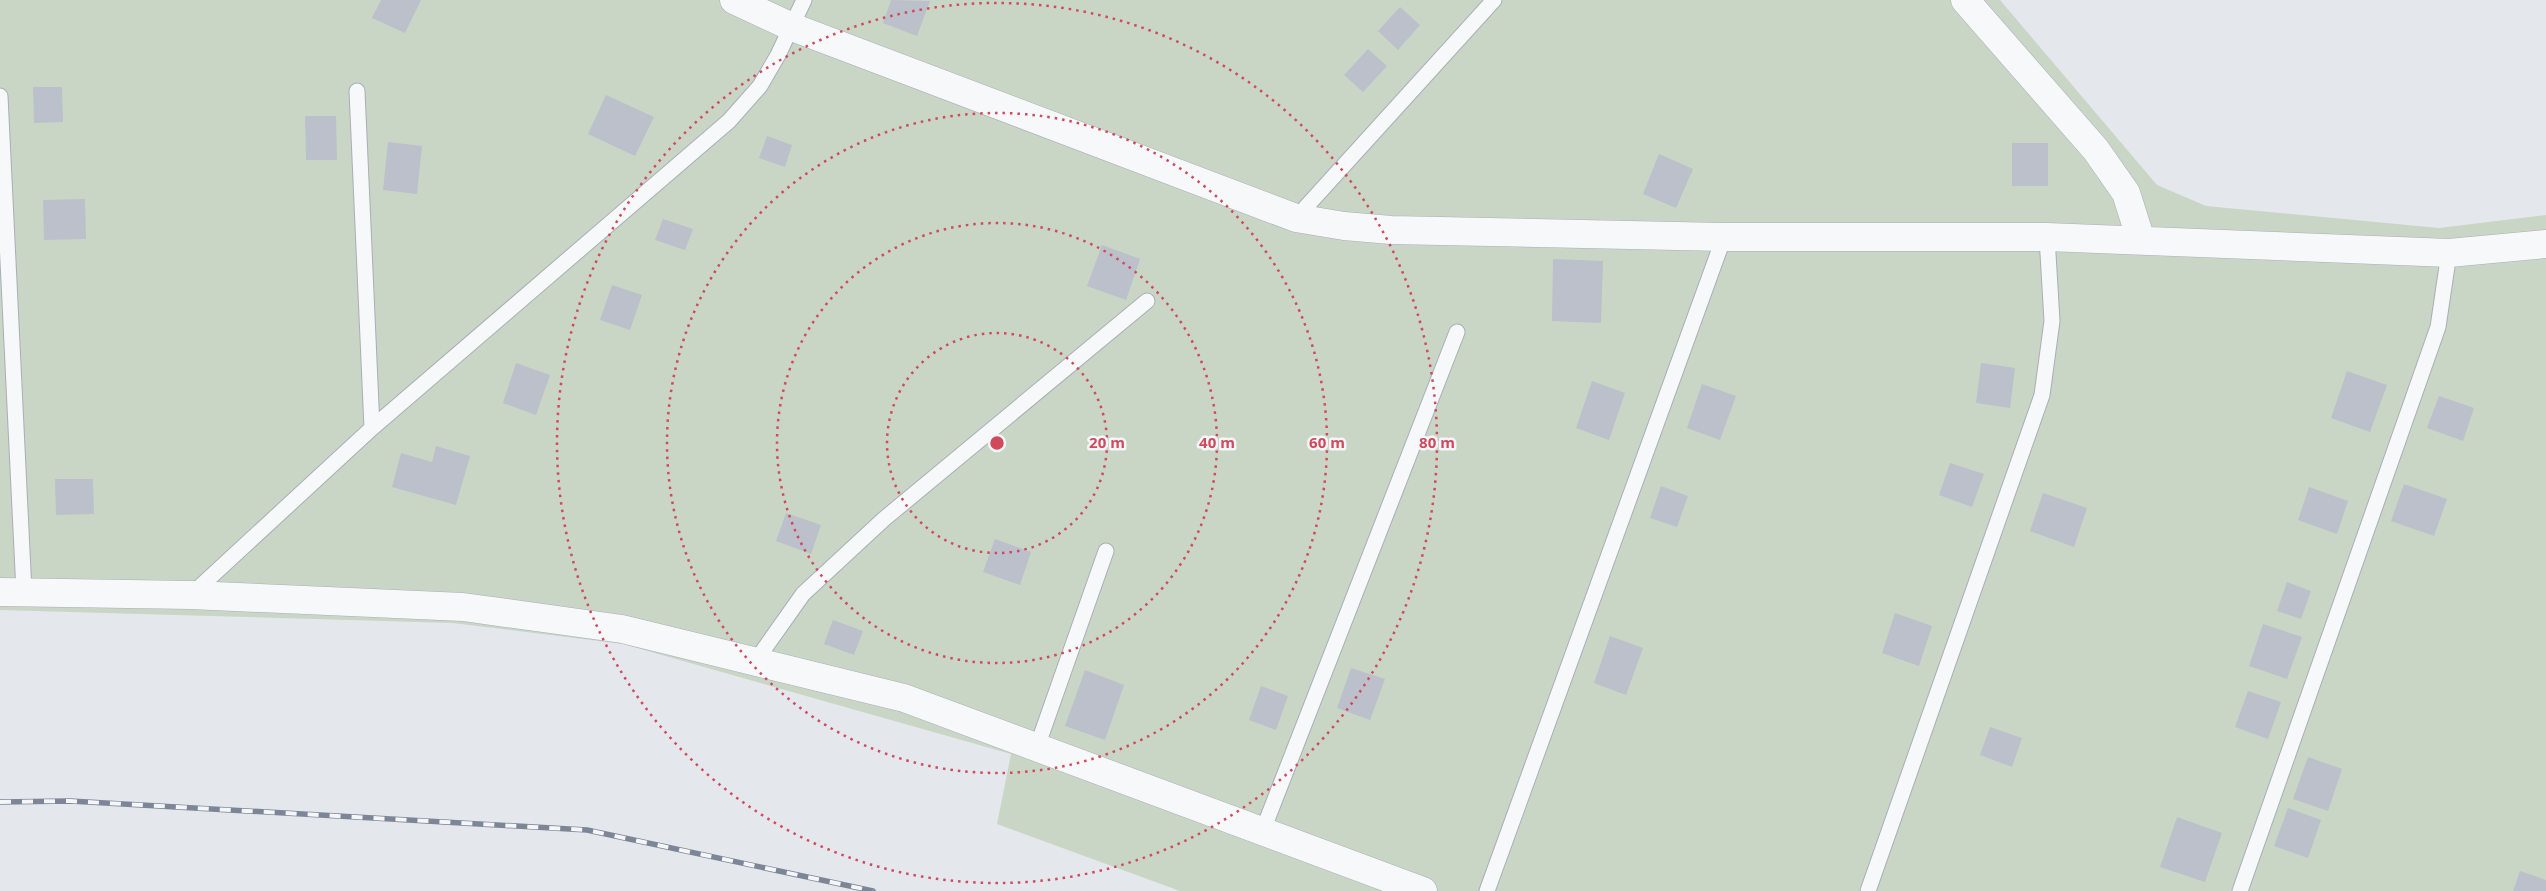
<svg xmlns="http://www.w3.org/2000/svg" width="2546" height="891" viewBox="0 0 2546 891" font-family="'Open Sans',sans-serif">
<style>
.green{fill:#c9d6c5}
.building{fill:#bbc0ca}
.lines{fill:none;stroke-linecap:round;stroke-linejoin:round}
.service-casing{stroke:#a9aeb7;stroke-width:17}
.minor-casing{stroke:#a9aeb7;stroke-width:29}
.service{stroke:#f7f8fa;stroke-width:15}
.minor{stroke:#f7f8fa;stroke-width:28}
.rail-casing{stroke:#7d8696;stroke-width:5.5}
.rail{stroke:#f4f6f9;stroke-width:4;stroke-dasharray:11;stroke-linecap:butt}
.ring{fill:none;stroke:#d1495b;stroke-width:2.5;stroke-dasharray:2.5 5}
.centre{fill:#d1495b;stroke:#f4f6f9;stroke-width:2.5}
.ring-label{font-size:15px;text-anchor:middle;font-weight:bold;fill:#d1495b;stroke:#f4f6f9;stroke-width:5;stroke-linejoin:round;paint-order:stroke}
</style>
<rect width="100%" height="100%" fill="#e4e7ec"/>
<path class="green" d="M 0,0 L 2000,0 L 2157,185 L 2206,206 L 2439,228 L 2546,215 L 2546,891 L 1180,891 L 997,824 L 1011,754 L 623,644 L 453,623 L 0,610 Z"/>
<path class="building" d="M 381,0 L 421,0 L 405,33 L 372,18 Z
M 891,0 L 930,1 L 917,36 L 883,23 Z
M 1400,7 L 1420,25 L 1398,50 L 1378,31 Z
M 1368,49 L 1387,66 L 1363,92 L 1344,75 Z
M 33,87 L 62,87 L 63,122 L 34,123 Z
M 606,95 L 654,117 L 635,156 L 588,134 Z
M 305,116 L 336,116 L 337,160 L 306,160 Z
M 767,136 L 792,145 L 785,167 L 759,158 Z
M 388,142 L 422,146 L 417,194 L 383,190 Z
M 2012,143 L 2048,143 L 2048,186 L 2012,186 Z
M 1659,154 L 1693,169 L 1676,208 L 1643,194 Z
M 85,199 L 86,239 L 44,240 L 43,200 Z
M 663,219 L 693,229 L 685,250 L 655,240 Z
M 1102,245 L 1140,259 L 1126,300 L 1087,286 Z
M 1553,259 L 1603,261 L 1601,323 L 1552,321 Z
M 612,285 L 642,295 L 630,330 L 600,320 Z
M 516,363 L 550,375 L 536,415 L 503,403 Z
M 1981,363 L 2015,368 L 2010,408 L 1976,403 Z
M 2347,371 L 2387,385 L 2370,432 L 2331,418 Z
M 1592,381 L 1625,393 L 1609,440 L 1576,428 Z
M 1702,384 L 1736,396 L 1720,440 L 1687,428 Z
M 2439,396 L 2474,408 L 2463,441 L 2427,428 Z
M 436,446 L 470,456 L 456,505 L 392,487 L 401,453 L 432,462 Z
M 1950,463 L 1984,474 L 1972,507 L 1939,495 Z
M 55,479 L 93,479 L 94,514 L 56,515 Z
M 2404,484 L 2447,499 L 2434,536 L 2391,521 Z
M 1661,486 L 1688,496 L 1677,527 L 1650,518 Z
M 2309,487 L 2348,501 L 2337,534 L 2298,520 Z
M 2043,493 L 2087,508 L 2074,547 L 2030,531 Z
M 786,513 L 821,525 L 811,554 L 776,541 Z
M 995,539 L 1031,552 L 1020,585 L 983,572 Z
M 2287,582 L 2311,591 L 2301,619 L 2277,611 Z
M 1895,613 L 1932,626 L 1919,666 L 1882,653 Z
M 833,620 L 863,631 L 854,655 L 824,644 Z
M 2263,624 L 2302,637 L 2287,679 L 2249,666 Z
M 1610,636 L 1643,648 L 1626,695 L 1594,683 Z
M 1351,668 L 1385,679 L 1370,720 L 1337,708 Z
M 1085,670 L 1124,685 L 1105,740 L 1065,726 Z
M 1261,686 L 1288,696 L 1276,730 L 1249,720 Z
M 2248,691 L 2281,702 L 2268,739 L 2235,727 Z
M 1990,727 L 2022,738 L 2012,767 L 1980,755 Z
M 2308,757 L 2342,769 L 2328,811 L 2293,799 Z
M 2288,808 L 2321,820 L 2308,858 L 2274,846 Z
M 2177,817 L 2222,833 L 2205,882 L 2160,867 Z
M 2520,871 L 2546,880 L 2546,891 L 2513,891 Z"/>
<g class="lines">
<g class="service-casing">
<path id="service" d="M 357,91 L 372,428
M 0,96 L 24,592
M 1296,218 L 1494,0
M 191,595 L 372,428 L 729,121 L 760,86 L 778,55 L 804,0
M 755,662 L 803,594 L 884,519 L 1147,301
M 1037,747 L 1106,551
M 1263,830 L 1457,332
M 1487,891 L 1724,237
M 1868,891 L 2042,395 L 2052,321 L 2047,237
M 2240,891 L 2438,327 L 2449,253"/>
</g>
<g class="minor-casing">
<path id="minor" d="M 734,0 L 792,27 L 1296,218 L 1344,226 L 1391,230 L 1724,237 L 2047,237 L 2449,253 L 2546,244
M 1965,0 L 2096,150 L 2126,193 L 2141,240
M 0,592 L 191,595 L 463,607 L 622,629 L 904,698 L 1423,891"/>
</g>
<use href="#service" class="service"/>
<use href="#minor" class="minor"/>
<g class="rail-casing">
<path id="rail" d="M 0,802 L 70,801 L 587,830 L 873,891"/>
</g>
<use href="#rail" class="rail"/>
</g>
<g class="ring">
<circle cx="997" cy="443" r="110"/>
<circle cx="997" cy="443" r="220"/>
<circle cx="997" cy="443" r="330"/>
<circle cx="997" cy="443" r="440"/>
</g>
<circle cx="997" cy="443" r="8" class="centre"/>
<g class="ring-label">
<text x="1107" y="448">20 m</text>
<text x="1217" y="448">40 m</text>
<text x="1327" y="448">60 m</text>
<text x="1437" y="448">80 m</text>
</g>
</svg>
